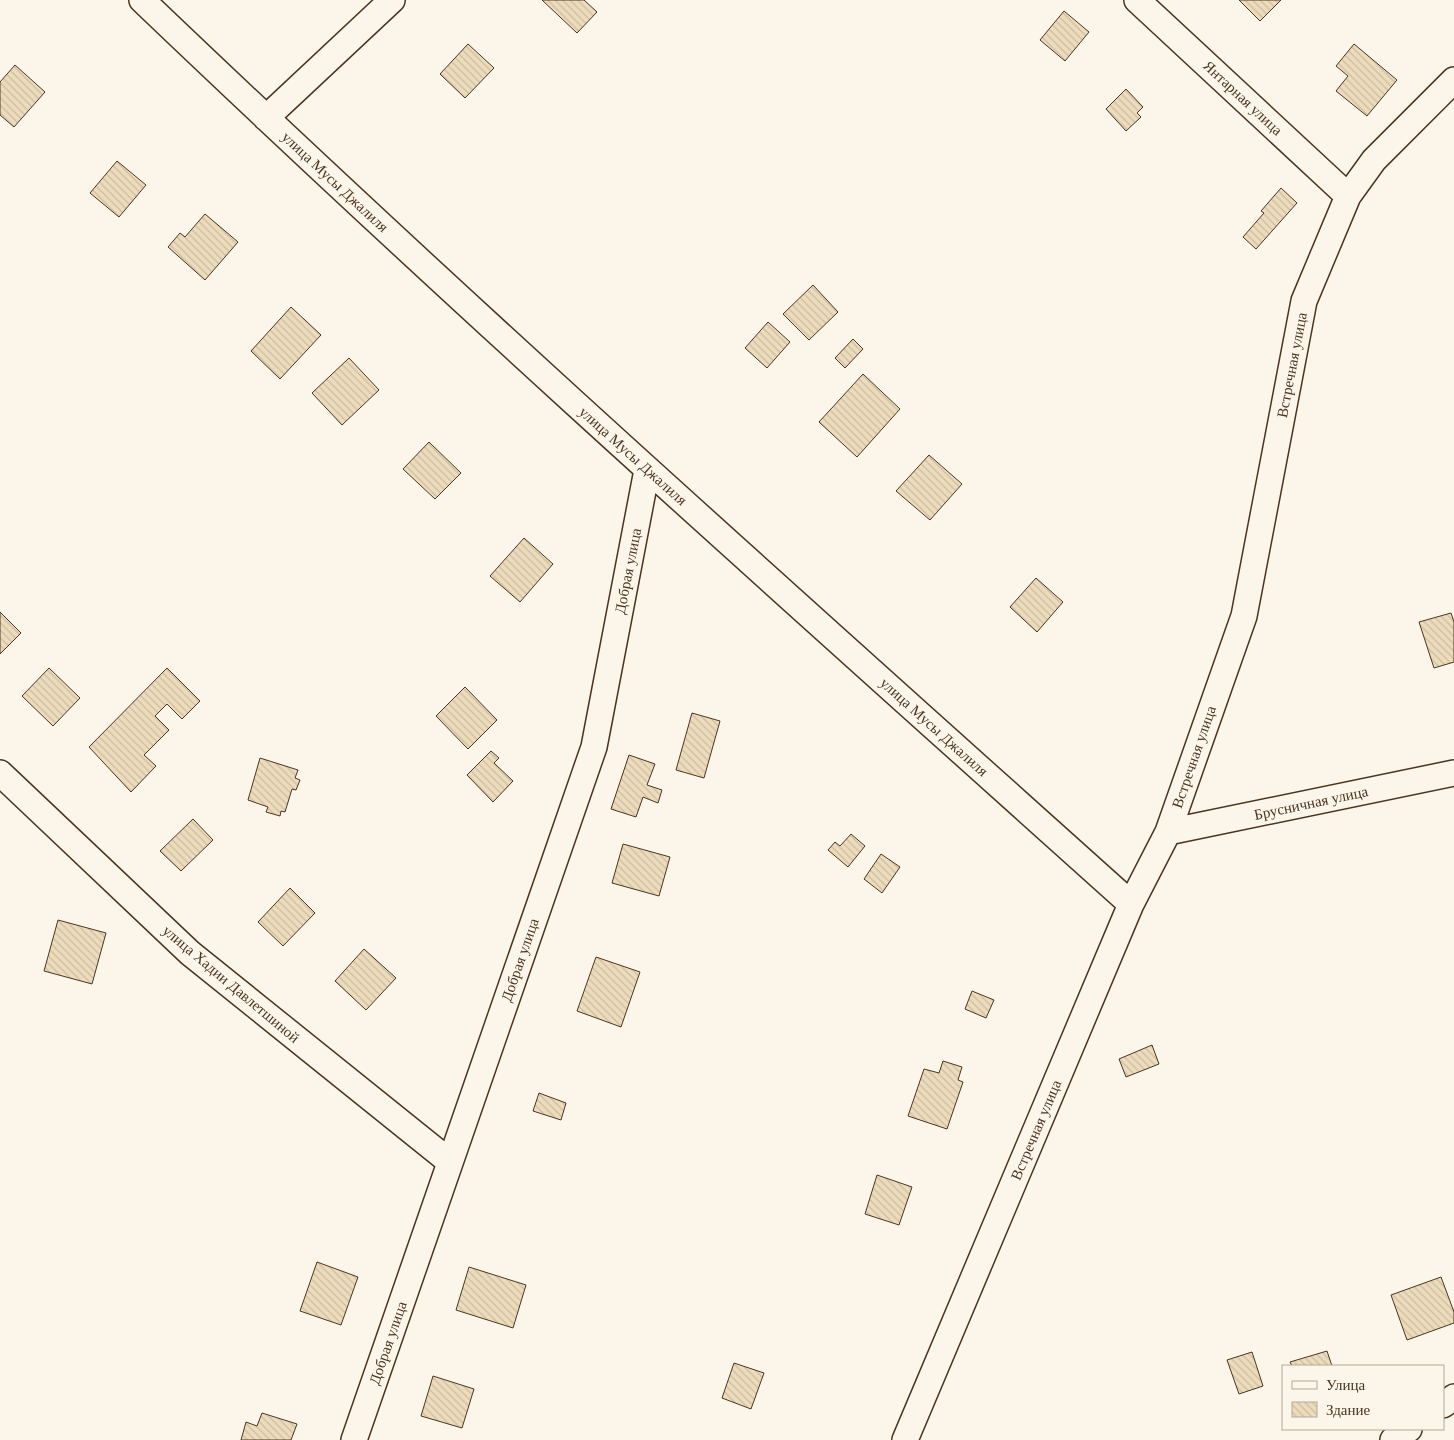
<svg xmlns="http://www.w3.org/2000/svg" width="1454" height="1440" viewBox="0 0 1454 1440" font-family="Georgia,serif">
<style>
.building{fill:url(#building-back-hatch);stroke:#4a3520}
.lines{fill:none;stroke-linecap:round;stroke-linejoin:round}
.street-casing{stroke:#4a3520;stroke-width:28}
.street{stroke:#fbf6e9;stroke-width:25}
.labels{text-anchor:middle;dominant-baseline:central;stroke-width:4;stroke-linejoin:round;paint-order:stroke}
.street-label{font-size:15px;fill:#4a3520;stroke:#fbf6e9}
</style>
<defs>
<pattern id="building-back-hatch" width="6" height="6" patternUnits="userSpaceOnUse" patternTransform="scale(1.25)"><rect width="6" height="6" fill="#ecdcbc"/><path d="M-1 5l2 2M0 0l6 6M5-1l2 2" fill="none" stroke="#ccbda1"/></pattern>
</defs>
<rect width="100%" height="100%" fill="#fbf6e9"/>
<path class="building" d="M 542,0 L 584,0 L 597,12 L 577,33 Z
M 1239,0 L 1281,0 L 1260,21 Z
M 1064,11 L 1089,32 L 1065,61 L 1040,40 Z
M 468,44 L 494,68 L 465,98 L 440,74 Z
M 1354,44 L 1397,80 L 1367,116 L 1336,91 L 1348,76 L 1336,66 Z
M 15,65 L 45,92 L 14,127 L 0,115 L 0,82 Z
M 1126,89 L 1143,107 L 1137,113 L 1141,117 L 1126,131 L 1106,109 Z
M 117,161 L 146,185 L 119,217 L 90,193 Z
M 1281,188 L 1297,203 L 1256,249 L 1243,237 L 1264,213 L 1261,211 Z
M 205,214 L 238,242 L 205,280 L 168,247 L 180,233 L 185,237 Z
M 813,285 L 838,312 L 809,340 L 783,314 Z
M 291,307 L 321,335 L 280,379 L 251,351 Z
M 768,322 L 790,342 L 767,368 L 745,348 Z
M 853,339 L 863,349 L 845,368 L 835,358 Z
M 349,358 L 379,390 L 342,425 L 312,393 Z
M 863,374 L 900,409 L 857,457 L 819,422 Z
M 429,442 L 461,473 L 435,499 L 403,469 Z
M 929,455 L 962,484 L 930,520 L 896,491 Z
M 524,538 L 553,564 L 520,602 L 490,576 Z
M 1036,578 L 1063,602 L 1037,632 L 1010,607 Z
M 0,612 L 21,633 L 0,654 Z
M 1451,613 L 1454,622 L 1454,662 L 1434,668 L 1419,622 Z
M 49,668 L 80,698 L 53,726 L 22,696 Z
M 167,668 L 200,701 L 182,719 L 167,704 L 155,716 L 169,730 L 144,755 L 156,766 L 131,792 L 89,747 Z
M 465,687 L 497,720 L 468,749 L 436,716 Z
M 692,713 L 720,721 L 704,778 L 676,770 Z
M 491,751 L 499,758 L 494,763 L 513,781 L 493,802 L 467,775 Z
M 629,755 L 655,764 L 647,785 L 662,790 L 658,803 L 643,797 L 636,817 L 611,809 Z
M 260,758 L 298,770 L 295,778 L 300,780 L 296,790 L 292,789 L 285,812 L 281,811 L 280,816 L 266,812 L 268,807 L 248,800 Z
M 193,819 L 213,840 L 181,871 L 160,851 Z
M 851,834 L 865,846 L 848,867 L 828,850 L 835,842 L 840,846 Z
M 623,844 L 670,857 L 659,896 L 612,883 Z
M 881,854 L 900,867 L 882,893 L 864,879 Z
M 290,888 L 315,913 L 283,946 L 258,922 Z
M 58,920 L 106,933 L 92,984 L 44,971 Z
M 364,949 L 396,978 L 366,1010 L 335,981 Z
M 596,957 L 640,972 L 621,1027 L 577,1011 Z
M 972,991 L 994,1000 L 986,1018 L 965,1009 Z
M 1152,1045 L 1159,1064 L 1126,1077 L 1119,1059 Z
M 943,1061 L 962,1067 L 958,1080 L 963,1082 L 947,1129 L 908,1116 L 924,1069 L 939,1073 Z
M 539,1093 L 566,1103 L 561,1120 L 533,1111 Z
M 877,1175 L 912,1187 L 899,1225 L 865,1214 Z
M 317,1262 L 358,1277 L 341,1325 L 300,1311 Z
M 469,1267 L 526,1285 L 513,1328 L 456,1310 Z
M 1441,1277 L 1454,1312 L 1454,1323 L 1407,1340 L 1391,1295 Z
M 1327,1351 L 1332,1366 L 1292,1366 L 1290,1362 Z
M 1252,1352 L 1263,1386 L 1239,1394 L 1227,1360 Z
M 734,1363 L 764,1373 L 751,1409 L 722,1398 Z
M 433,1376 L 474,1389 L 462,1428 L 421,1416 Z
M 262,1413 L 297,1424 L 291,1440 L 241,1440 L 246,1422 L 257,1426 Z"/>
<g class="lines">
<g class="street-casing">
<path id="street" d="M 142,0 C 465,309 799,606 1131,904
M 1137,0 L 1348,196
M 266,118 L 392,0
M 0,773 L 190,953 L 450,1162
M 1168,832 L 1454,773
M 1443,1405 L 1454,1397
M 354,1440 L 594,747 L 647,470
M 905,1440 L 1131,904 L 1168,832 L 1244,616 L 1304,301 L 1348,196 L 1374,160 L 1454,80
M 1393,1440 L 1409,1429"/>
</g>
<use href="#street" class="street"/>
</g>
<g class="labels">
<g class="street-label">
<text transform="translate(1243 98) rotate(43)">Янтарная улица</text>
<text transform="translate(335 182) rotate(43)">улица Мусы Джалиля</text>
<text transform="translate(1292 365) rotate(-79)">Встречная улица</text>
<text transform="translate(633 456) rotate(42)">улица Мусы Джалиля</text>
<text transform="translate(628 571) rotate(-79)">Добрая улица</text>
<text transform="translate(934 727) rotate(42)">улица Мусы Джалиля</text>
<text transform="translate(1194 757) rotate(-71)">Встречная улица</text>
<text transform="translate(1311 803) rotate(-12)">Брусничная улица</text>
<text transform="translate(520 960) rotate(-71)">Добрая улица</text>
<text transform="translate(231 984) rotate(40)">улица Хадии Давлетшиной</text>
<text transform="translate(1036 1130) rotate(-67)">Встречная улица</text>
<text transform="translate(388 1343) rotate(-71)">Добрая улица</text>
</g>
</g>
<rect x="1282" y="1365" width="162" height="65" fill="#fbf6e9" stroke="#b4a999"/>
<rect x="1292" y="1381" width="25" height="8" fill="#fbf6e9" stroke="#b4a999"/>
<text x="1326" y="1390" font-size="15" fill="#4a3520">Улица</text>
<rect x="1292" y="1402" width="25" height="15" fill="url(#building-back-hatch)" stroke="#b4a999"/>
<text x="1326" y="1415" font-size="15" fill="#4a3520">Здание</text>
</svg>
